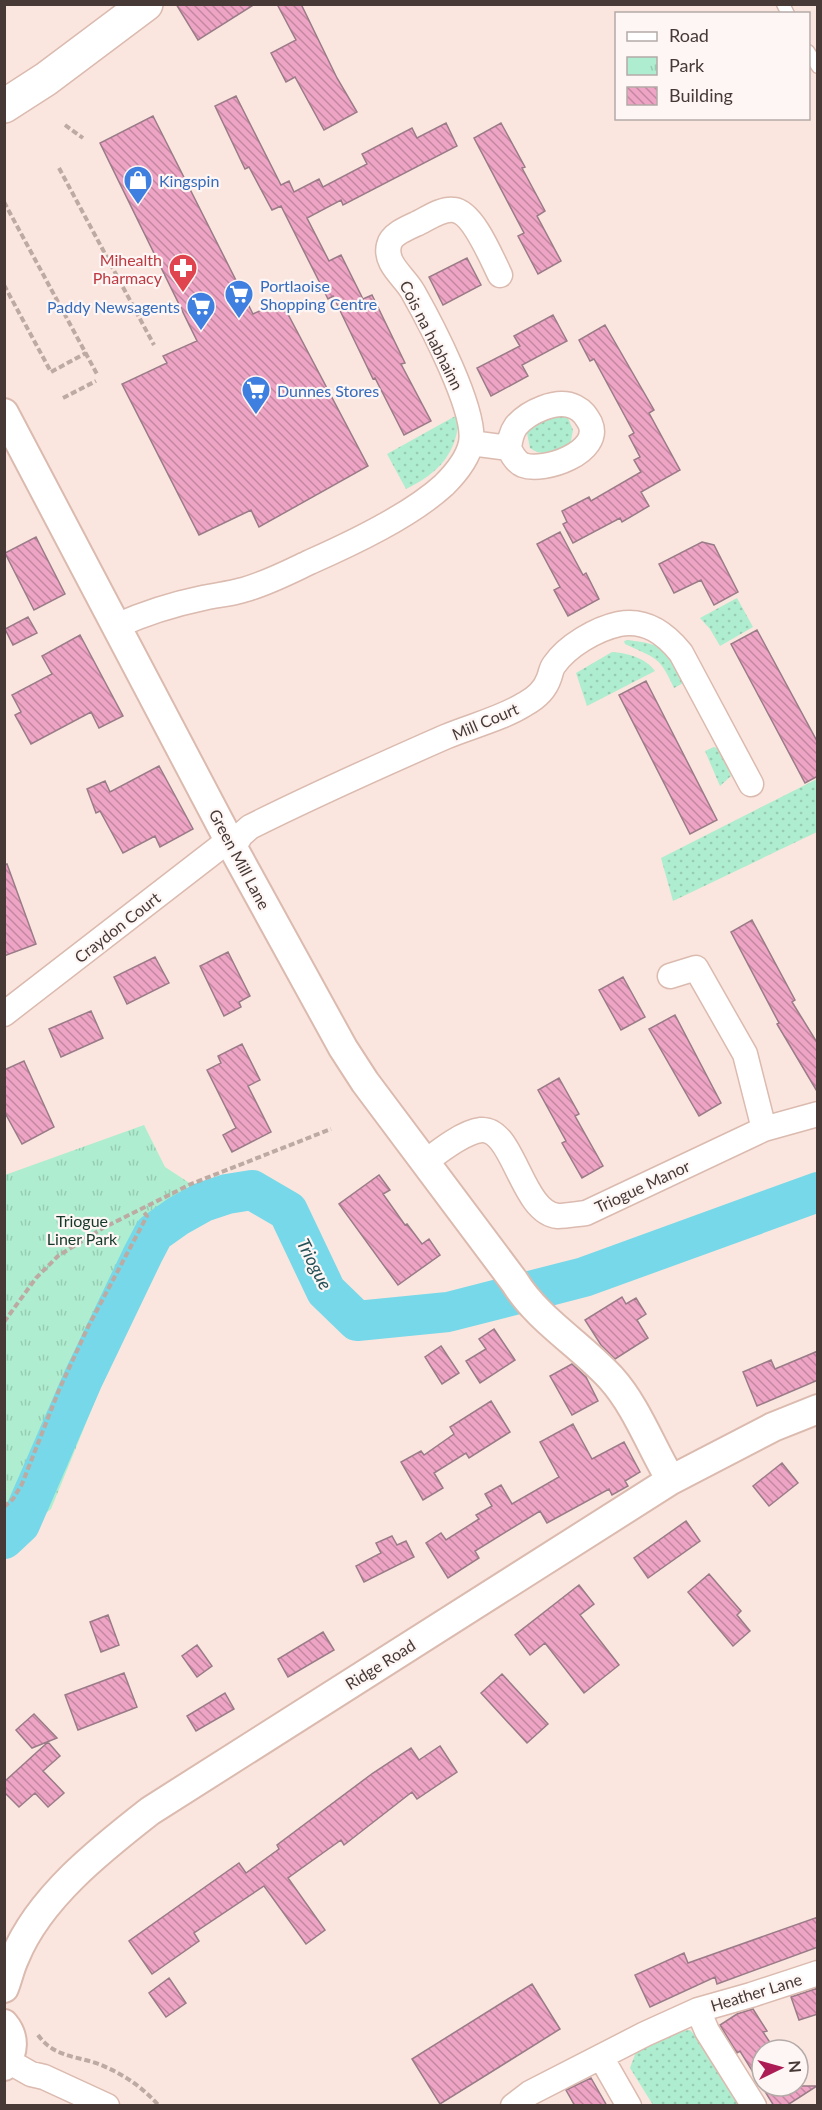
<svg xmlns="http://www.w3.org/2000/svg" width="822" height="2110" viewBox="0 0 822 2110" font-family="Lato,sans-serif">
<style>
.grass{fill:url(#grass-dots)}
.park{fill:url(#park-tufts)}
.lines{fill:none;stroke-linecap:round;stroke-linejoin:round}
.river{stroke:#76d8e8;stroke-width:40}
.building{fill:url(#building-back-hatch);stroke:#9a7b88;stroke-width:1.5}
.service-casing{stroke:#dbbaaf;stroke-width:15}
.minor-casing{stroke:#dbbaaf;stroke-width:27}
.tertiary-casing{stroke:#dbbaaf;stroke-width:32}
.primary-casing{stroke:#dbbaaf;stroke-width:36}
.path{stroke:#bcaaa3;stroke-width:4;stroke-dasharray:6 3;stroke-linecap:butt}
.service{stroke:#fff;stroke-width:12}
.minor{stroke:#fff;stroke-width:24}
.tertiary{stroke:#fff;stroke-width:28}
.primary{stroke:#fff;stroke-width:33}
.labels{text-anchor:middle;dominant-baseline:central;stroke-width:4.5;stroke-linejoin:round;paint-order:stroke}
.shop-label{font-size:16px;fill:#366cbe;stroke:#fdf6f4;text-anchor:start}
.health-label{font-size:16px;fill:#be3a42;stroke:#fdf6f4;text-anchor:end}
.street-label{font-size:16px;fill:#473935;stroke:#fdf6f4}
.park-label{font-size:16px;fill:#15392b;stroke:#fdf6f4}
.water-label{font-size:18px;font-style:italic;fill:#245057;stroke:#fdf6f4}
</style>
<defs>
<pattern id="grass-dots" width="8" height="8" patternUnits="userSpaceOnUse" patternTransform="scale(1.5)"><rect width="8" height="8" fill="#aeedcf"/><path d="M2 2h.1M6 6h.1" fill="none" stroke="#97ccb2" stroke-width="1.8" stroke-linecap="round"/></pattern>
<pattern id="park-tufts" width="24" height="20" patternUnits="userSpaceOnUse" patternTransform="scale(1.5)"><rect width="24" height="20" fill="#aeedcf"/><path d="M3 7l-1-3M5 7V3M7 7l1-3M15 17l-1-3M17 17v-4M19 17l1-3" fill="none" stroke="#97ccb2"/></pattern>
<pattern id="building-back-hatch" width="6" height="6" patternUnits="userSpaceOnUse" patternTransform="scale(1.5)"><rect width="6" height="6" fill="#eea4c4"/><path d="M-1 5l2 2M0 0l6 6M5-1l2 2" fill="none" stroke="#c387a0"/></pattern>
</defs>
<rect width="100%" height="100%" fill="#fae6de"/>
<path class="grass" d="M 459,414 C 458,453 439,473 406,489 L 387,454 Z
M 557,414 L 568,418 L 573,430 L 570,446 C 555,451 543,458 530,448 L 527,433 L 536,423 Z
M 737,598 L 753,627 L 720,646 L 710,629 L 700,618 Z
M 628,640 C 665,645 669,648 685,682 L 674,688 C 659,655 656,659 625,644 L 624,641 Z
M 612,652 C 627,653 646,658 655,671 L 587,706 L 576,673 Z
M 714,747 L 720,749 L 731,776 L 720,786 L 705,751 Z
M 817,779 L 817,832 L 673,901 L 661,858 Z
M 690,2030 L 699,2040 L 740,2105 L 653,2105 L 630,2068 L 636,2052 L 682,2031 Z"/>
<path class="park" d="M 144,1125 L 165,1167 L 191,1184 L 168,1206 L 161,1239 L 51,1509 L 5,1545 L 5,1175 Z"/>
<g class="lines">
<path class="river" d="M 4,1539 L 20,1524 L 83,1379 L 143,1254 L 154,1233 L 178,1216 L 203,1202 L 227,1194 L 252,1190 L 288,1211 L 326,1291 L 357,1321 L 448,1312 L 584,1277 L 818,1192"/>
</g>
<path class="building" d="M 176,4 L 255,4 L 198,40 Z
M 277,4 L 301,4 L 337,78 L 357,112 L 324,130 L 295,77 L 286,82 L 271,53 L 296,40 Z
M 236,96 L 281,185 L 289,181 L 294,192 L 319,179 L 323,187 L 367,164 L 362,154 L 412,128 L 417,138 L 446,123 L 457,146 L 343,205 L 341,200 L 307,218 L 329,261 L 341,255 L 363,299 L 372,295 L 405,363 L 401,364 L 431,421 L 404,435 L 375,378 L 373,379 L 333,296 L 328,299 L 281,206 L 272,210 L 249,167 L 245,169 L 215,106 Z
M 153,116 L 253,314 L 281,301 L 368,466 L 259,527 L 251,510 L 199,535 L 122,384 L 167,363 L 163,356 L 197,341 L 100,143 Z
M 501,123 L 525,167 L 522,168 L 545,211 L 537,216 L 561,261 L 538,274 L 518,236 L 524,233 L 474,138 Z
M 467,258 L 481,285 L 443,305 L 429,277 Z
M 553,315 L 567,341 L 522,365 L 528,376 L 491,396 L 477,368 L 520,346 L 514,336 Z
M 605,325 L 654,410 L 649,413 L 680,470 L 641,492 L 649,506 L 622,522 L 620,518 L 573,543 L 563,524 L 567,522 L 562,511 L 589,497 L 591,501 L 641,472 L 634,460 L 640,457 L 629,436 L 634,433 L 594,359 L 590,361 L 579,340 Z
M 560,532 L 583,575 L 586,573 L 599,599 L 568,616 L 554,590 L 560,587 L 537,544 Z
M 36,537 L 65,594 L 34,610 L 5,553 Z
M 702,542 L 714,545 L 738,592 L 714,605 L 701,580 L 674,593 L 659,564 Z
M 28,617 L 37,633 L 13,645 L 5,629 Z
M 757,630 L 818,743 L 818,776 L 805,783 L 731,644 Z
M 80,635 L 123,716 L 99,728 L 91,712 L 31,744 L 15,715 L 21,712 L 12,695 L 52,674 L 42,656 Z
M 646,681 L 717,820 L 690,834 L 619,695 Z
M 159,766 L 193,829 L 160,847 L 155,836 L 123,853 L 100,811 L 96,813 L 87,789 L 105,781 L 110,792 Z
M 7,864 L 36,944 L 4,956 L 4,865 Z
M 752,920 L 795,1000 L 792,1002 L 818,1044 L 818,1093 L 777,1024 L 779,1023 L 731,932 Z
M 228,952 L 250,996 L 239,1002 L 241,1007 L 224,1016 L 200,966 Z
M 155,957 L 169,983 L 127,1004 L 114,977 Z
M 623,977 L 645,1017 L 621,1030 L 599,990 Z
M 91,1011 L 103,1038 L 61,1057 L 49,1029 Z
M 675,1015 L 721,1103 L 699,1116 L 649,1029 Z
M 242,1044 L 260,1080 L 248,1086 L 271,1132 L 232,1152 L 223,1135 L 236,1128 L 207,1070 L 221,1063 L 218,1056 Z
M 24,1061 L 54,1127 L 22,1144 L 4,1111 L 4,1070 Z
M 559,1078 L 579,1114 L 575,1116 L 603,1166 L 582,1178 L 562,1143 L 566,1141 L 538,1090 Z
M 379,1175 L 390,1190 L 383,1194 L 405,1225 L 407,1224 L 422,1244 L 429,1239 L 440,1255 L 398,1285 L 339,1204 Z
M 622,1297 L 626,1304 L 636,1298 L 646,1314 L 637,1320 L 648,1338 L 615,1359 L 601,1345 L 585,1320 Z
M 494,1329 L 515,1360 L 480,1383 L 466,1361 L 486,1349 L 479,1339 Z
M 441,1346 L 459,1373 L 442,1384 L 425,1357 Z
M 818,1351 L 818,1380 L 757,1406 L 743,1372 L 771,1360 L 775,1369 Z
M 572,1364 L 586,1377 L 598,1401 L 572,1415 L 550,1376 Z
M 491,1401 L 510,1432 L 469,1458 L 466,1453 L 434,1473 L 443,1488 L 423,1500 L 401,1462 L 421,1451 L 424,1455 L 454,1434 L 450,1427 Z
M 573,1424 L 592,1459 L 624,1442 L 640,1472 L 625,1481 L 628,1486 L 612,1495 L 609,1489 L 547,1523 L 540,1511 L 475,1551 L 479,1558 L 448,1578 L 426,1543 L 441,1533 L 446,1540 L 479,1519 L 476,1515 L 492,1506 L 485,1494 L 501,1485 L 512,1504 L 559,1477 L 540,1442 Z
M 782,1463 L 798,1483 L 769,1506 L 753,1486 Z
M 686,1521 L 700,1541 L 648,1578 L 634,1558 Z
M 392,1536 L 397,1545 L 406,1541 L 414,1557 L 364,1582 L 356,1566 L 381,1553 L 376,1543 Z
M 709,1574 L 741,1611 L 737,1615 L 750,1631 L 733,1646 L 688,1592 Z
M 579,1585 L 594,1604 L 580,1615 L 619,1665 L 584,1693 L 545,1643 L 530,1655 L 515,1635 Z
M 108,1615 L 119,1645 L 101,1652 L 90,1622 Z
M 323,1632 L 334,1650 L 288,1677 L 278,1659 Z
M 197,1645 L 212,1666 L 197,1677 L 182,1656 Z
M 124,1673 L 137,1707 L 78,1730 L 65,1695 Z
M 502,1674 L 548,1724 L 527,1743 L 481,1693 Z
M 225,1693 L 234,1709 L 196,1731 L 187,1716 Z
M 34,1714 L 57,1738 L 32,1748 L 16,1730 Z
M 48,1742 L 60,1756 L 43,1771 L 64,1793 L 48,1807 L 35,1793 L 19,1807 L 4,1792 L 4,1782 Z
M 440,1746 L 457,1772 L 417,1799 L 412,1792 L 344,1845 L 341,1840 L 288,1878 L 325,1930 L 306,1944 L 264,1886 L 194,1933 L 199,1941 L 152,1974 L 129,1941 L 239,1863 L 246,1873 L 279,1849 L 277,1845 L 373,1773 L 411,1748 L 419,1760 Z
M 818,1917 L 818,1947 L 717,1984 L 715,1977 L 650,2007 L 635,1975 L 684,1953 L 688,1963 Z
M 169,1978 L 186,2003 L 166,2017 L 149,1993 Z
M 532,1984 L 560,2029 L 440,2104 L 412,2059 Z
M 818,1988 L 818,2014 L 799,2020 L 791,1997 Z
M 753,2009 L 767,2031 L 763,2032 L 775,2050 L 762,2050 L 762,2086 L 817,2086 L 786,2106 L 774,2106 L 740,2051 L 737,2053 L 720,2025 L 737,2014 Z
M 591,2078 L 607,2106 L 575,2106 L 566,2090 Z"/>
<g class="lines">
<g class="service-casing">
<path id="service" d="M 783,4 L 788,14
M 808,51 L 818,67"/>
</g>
<g class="minor-casing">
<path id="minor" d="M 471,443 L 509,448 C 510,440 511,433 516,426 C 528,412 557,398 575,407 C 583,411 586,416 590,423 C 603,452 544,473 523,465 C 516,462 512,455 509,448
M 116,626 C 143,614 174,604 203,598 C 216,595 230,594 243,590 C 266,584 289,572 310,562 C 353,543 410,516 444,485 C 455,474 468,458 471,443 C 477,411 430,322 413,292 C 405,277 384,264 389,245 C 391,235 407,228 416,224 C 427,219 442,208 454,210 C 473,212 492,259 500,275
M 233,848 L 241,835 L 250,827 C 314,795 379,766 445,737 C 471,726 501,719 525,704 C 536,698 545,690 549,678 C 551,673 551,669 554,665 C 567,646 596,629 619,624 C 646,619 665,633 681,653 L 751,784
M 670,976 L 696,968 L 745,1054 L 764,1129
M 4,1014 L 229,840
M 424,1163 C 438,1152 463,1132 481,1130 C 514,1127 521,1213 558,1216 C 566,1216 577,1214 586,1213 L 764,1129 L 818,1114
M 698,2010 L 707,2031 L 754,2106
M 601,2057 L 629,2106
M 8,2061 L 31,2074 L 44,2077 L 107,2106
M 513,2106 L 530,2093 L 645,2034 L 698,2010 L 751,1995 L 818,1973"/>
</g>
<g class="tertiary-casing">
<path id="tertiary" d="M 4,413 L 233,848 L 343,1048 L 365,1082 L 514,1281 C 538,1320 580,1344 611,1378 C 637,1407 651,1447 671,1480
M 4,1988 C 8,1978 10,1967 15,1957 C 39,1898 100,1850 150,1811 L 671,1480 L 773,1427 L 818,1409
M 4,2024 C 15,2037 14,2052 4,2066"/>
</g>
<g class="primary-casing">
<path id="primary" d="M 4,106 L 46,79 L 146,4"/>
</g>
<path class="path" d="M 65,125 L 83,138
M 59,168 L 154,345
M 4,202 L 98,376
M 4,285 L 51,372 L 86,353
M 63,398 L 96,381
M 4,1322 L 36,1278 L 58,1256 L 103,1228 L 191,1184 L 331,1129
M 4,1507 L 13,1499 L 22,1484 L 59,1390 L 88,1327 L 147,1216 L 142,1210
M 38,2035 C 53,2056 74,2056 96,2063 C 120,2072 142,2086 159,2106"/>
<use href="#service" class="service"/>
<use href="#minor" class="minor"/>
<use href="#tertiary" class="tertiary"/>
<use href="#primary" class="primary"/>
</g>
<defs>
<g id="shop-pin" transform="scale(1.5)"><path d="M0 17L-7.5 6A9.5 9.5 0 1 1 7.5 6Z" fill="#3f7fe0" stroke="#fdf6f4"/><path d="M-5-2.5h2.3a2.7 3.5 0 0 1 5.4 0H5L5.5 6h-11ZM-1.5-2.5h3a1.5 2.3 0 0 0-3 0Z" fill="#fff"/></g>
<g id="pharmacy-pin" transform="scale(1.5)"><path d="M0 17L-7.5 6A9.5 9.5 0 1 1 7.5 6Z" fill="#e0444e" stroke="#fdf6f4"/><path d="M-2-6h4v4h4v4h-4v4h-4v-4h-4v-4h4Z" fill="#fff"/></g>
<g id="supermarket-pin" transform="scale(1.5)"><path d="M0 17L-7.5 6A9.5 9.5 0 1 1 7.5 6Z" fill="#3f7fe0" stroke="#fdf6f4"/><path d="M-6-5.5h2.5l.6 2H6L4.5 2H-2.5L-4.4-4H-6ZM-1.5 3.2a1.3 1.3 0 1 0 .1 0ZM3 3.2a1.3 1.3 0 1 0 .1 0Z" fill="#fff"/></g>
</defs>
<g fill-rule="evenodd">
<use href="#shop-pin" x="138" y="180"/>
<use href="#pharmacy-pin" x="183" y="268"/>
<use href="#supermarket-pin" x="239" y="294"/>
<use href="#supermarket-pin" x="201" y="306"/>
<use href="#supermarket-pin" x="256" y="390"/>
</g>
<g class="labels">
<g class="shop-label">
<text x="159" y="180">Kingspin</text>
<text x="260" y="285">Portlaoise<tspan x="260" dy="18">Shopping Centre</tspan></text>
<text x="180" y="306" text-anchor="end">Paddy Newsagents</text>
<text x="277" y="390">Dunnes Stores</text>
</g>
<g class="health-label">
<text x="162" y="259">Mihealth<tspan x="162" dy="18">Pharmacy</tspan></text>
</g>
<g class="street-label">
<text transform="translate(432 335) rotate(63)">Cois na habhainn</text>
<text transform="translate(485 721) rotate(-23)">Mill Court</text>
<text transform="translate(240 859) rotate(62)">Green Mill Lane</text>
<text transform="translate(117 927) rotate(-38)">Craydon Court</text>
<text transform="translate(642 1186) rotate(-25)">Triogue Manor</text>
<text transform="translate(380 1664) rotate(-32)">Ridge Road</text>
<text transform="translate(756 1992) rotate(-17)">Heather Lane</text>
</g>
<g class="park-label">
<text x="82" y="1220">Triogue<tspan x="82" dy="18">Liner Park</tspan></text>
</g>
<g class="water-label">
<text transform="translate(315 1264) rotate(63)">Triogue</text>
</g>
</g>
<rect width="822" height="2110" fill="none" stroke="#473935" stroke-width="12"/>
<rect x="615" y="12" width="195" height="108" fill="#fdf6f4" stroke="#b4aaa8" stroke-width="1.5"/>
<rect x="627" y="32" width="30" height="9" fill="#ffffff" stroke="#b4aaa8" stroke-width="1.5"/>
<text x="669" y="42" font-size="18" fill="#473935">Road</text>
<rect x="627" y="57" width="30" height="18" fill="url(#park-tufts)" stroke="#b4aaa8" stroke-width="1.5"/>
<text x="669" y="72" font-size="18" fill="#473935">Park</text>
<rect x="627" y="87" width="30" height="18" fill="url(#building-back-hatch)" stroke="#b4aaa8" stroke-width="1.5"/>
<text x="669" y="102" font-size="18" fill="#473935">Building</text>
<g transform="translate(780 2068) rotate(85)"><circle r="28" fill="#fdf6f4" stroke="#b4aaa8" stroke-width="1.5"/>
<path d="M0-4.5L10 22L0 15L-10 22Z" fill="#ac1c55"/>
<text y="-9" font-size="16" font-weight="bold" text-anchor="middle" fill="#473935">N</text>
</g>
</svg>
